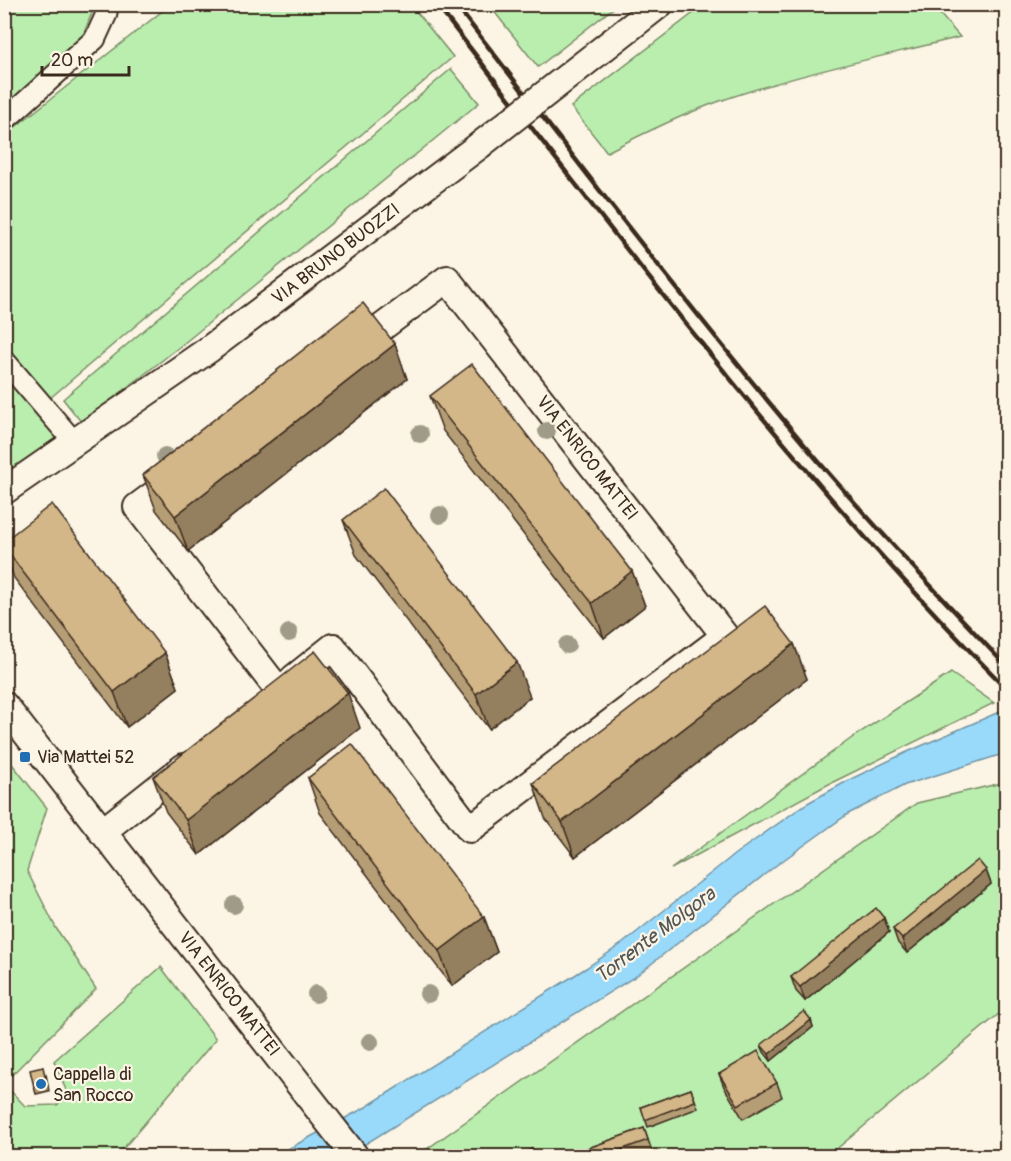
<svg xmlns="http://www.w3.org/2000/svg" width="1011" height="1161" viewBox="0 0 1011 1161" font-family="Pangolin,sans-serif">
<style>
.green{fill:#baeeaf;stroke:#7a8c66;stroke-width:1.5}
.water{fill:#99dafb;stroke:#7394a3;stroke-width:1.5}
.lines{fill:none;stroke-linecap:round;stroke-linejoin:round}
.pedestrian-casing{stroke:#3b2a1e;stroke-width:24}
.minor-casing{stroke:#3b2a1e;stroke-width:30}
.pedestrian{stroke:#fcf5e5;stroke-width:20}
.minor{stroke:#fcf5e5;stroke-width:26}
.rail{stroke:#3b2a1e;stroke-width:4.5}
.minor-bridge-casing{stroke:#3b2a1e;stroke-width:30;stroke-linecap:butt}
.minor-bridge{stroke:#fcf5e5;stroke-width:26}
.tree{fill:#a09b88}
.wall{fill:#b59d75;stroke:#3b2a1e;stroke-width:1.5}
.shaded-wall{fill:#94805f;stroke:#3b2a1e;stroke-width:1.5}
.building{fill:#d3b788;stroke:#3b2a1e;stroke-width:1.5}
.poi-dot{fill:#1f6fb2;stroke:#fcf5e5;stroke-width:2}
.labels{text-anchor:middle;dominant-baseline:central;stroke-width:4.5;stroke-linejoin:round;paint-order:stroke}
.street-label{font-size:18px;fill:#3b2a1e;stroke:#fcf5e5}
.poi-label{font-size:18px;fill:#3b2a1e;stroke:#fcf5e5;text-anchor:start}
.water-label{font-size:20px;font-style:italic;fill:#525655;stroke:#fcf5e5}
</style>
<rect width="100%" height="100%" fill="#fcf5e5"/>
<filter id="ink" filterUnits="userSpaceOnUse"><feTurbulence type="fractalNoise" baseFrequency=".0167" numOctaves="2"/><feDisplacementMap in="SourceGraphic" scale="12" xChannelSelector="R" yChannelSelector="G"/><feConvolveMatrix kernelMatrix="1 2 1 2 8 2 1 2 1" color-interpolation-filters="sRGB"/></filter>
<g filter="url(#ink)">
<path class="green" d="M 5,5 L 95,5 L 82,38 L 5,108 Z
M 170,5 L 411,5 L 453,57 L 43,404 L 78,447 L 5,501 L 5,135 Z
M 489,5 L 617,5 L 538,67 Z
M 704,5 L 932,5 L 960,37 C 880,57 798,74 720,101 C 681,115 644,133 607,152 L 571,107 Z
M 451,69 L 479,103 L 183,344 L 82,423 L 63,399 Z
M 951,673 L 994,703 L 825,786 L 671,869 L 856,735 Z
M 5,755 L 47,808 L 27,871 L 56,928 L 96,989 L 5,1082 Z
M 1006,782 L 1006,1008 L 828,1156 L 417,1156 L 917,803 Z
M 161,967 L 216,1039 L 117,1156 L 5,1156 L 5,1085 L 25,1106 L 57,1105 L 68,1095 L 54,1061 Z"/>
<path class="water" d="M 1006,709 L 1006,753 L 905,785 L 848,814 L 778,864 L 636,976 L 346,1156 L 275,1156 L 366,1107 L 586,968 L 623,943 L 735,854 L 806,804 L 851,779 L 905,753 Z"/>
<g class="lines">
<g class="pedestrian-casing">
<path id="pedestrian" d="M 4,121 L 95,39 L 106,15 L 108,4
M 4,360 L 75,443"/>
</g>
<g class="minor-casing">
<path id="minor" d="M 572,73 L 660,4
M 179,476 L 137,507 L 279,691
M 4,491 L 208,350 L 480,145
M 294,678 L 333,647 L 470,829 L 725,636 L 447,279 L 354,348
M 4,705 L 355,1156
M 102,832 L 184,767"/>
</g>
<use href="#pedestrian" class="pedestrian"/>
<use href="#minor" class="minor"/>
<path class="rail" d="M 436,4 C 618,239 797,477 1006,688
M 455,4 C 575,158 693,314 819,462 C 879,532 943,599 1006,666"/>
<g class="minor-bridge-casing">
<path id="minor-bridge" d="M 480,145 L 572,73"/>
</g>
<use href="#minor-bridge" class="minor-bridge"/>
</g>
<g class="tree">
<circle cx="547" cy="431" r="9"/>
<circle cx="420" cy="434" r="9"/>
<circle cx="165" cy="456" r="9"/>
<circle cx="440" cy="515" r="9"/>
<circle cx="289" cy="633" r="9"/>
<circle cx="567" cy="645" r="9"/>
<circle cx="234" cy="905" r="9"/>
<circle cx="316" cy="994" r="9"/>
<circle cx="428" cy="994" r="9"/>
<circle cx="370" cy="1042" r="9"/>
</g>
<path class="wall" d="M 395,344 L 407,379 L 188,551 L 156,510 L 143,475 Z
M 430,396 L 632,571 L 645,606 L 604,638 L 443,431 Z
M 343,520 L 530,697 L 489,729 L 356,555 Z
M 4,541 L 165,653 L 178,688 L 127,727 L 14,578 L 4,552 Z
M 794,644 L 807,679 L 575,857 L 545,818 L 533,783 Z
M 360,728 L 199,855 L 166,812 L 153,777 Z
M 308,778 L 484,917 L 497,952 L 452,986 L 320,813 Z
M 986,870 L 991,884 L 907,953 L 898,943 L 893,929 Z
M 884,918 L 889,932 L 805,1001 L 796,991 L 791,977 Z
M 811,1020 L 813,1027 L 771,1061 L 764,1052 L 761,1045 Z
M 46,1074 L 49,1091 L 36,1094 L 34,1087 Z
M 719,1074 L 777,1083 L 782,1097 L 743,1119 L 724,1087 Z
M 691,1089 L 698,1108 L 648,1127 L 641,1107 Z
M 644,1128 L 653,1154 L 647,1156 L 566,1156 Z"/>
<path class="shaded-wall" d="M 395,344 L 407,379 L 188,551 L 175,516 Z
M 632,571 L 645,606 L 604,638 L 592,603 Z
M 794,644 L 807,679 L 575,857 L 562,822 Z
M 165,653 L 178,688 L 127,727 L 114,692 Z
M 517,662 L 530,697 L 489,729 L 476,694 Z
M 348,693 L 360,728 L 199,855 L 186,820 Z
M 986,870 L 991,884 L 907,953 L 902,939 Z
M 484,917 L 497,952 L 452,986 L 439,951 Z
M 884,918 L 889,932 L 805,1001 L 800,987 Z
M 811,1020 L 813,1027 L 771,1061 L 769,1054 Z"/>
<path class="building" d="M 363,303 L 395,344 L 175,516 L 143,475 Z
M 472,364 L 632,571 L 592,603 L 430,396 Z
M 384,488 L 517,662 L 476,694 L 343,520 Z
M 52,504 L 165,653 L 114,692 L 4,547 L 4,541 Z
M 765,606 L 794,644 L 562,822 L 533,783 Z
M 315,651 L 348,693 L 186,820 L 153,777 Z
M 352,744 L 484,917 L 439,951 L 308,778 Z
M 978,860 L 986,870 L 902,939 L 893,929 Z
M 876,908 L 884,918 L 800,987 L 791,977 Z
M 804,1011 L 811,1020 L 769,1054 L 761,1045 Z
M 758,1051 L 777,1083 L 738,1105 L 719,1074 Z
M 43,1067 L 47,1084 L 34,1087 L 30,1070 Z
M 691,1089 L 695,1101 L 645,1120 L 641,1107 Z
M 644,1128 L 648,1140 L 604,1156 L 566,1156 Z
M 532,1149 L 535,1156 L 514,1156 Z"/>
</g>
<g class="poi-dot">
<rect x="19" y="751" width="12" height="12" rx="3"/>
<circle cx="41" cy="1084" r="6"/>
</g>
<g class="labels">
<g class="street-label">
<text transform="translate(336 254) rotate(-37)">VIA BRUNO BUOZZI</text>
<text transform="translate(587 458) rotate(52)">VIA ENRICO MATTEI</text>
<text transform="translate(229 994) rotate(52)">VIA ENRICO MATTEI</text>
</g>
<g class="poi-label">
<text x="37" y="757">Via Mattei 52</text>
<text x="53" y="1074">Cappella di<tspan x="53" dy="21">San Rocco</tspan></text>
</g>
<g class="water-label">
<text transform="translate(655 935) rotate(-37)">Torrente Molgora</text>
</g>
</g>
<rect width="1011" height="1161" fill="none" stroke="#fcf5e5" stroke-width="24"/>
<rect x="12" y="12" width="987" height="1137" fill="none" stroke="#3b2a1e" stroke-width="2" filter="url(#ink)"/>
<path d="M42 66v9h87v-9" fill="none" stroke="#3b2a1e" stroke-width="3"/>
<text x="51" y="66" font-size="18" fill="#3b2a1e" stroke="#fcf5e5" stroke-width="4.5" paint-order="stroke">20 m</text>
</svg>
